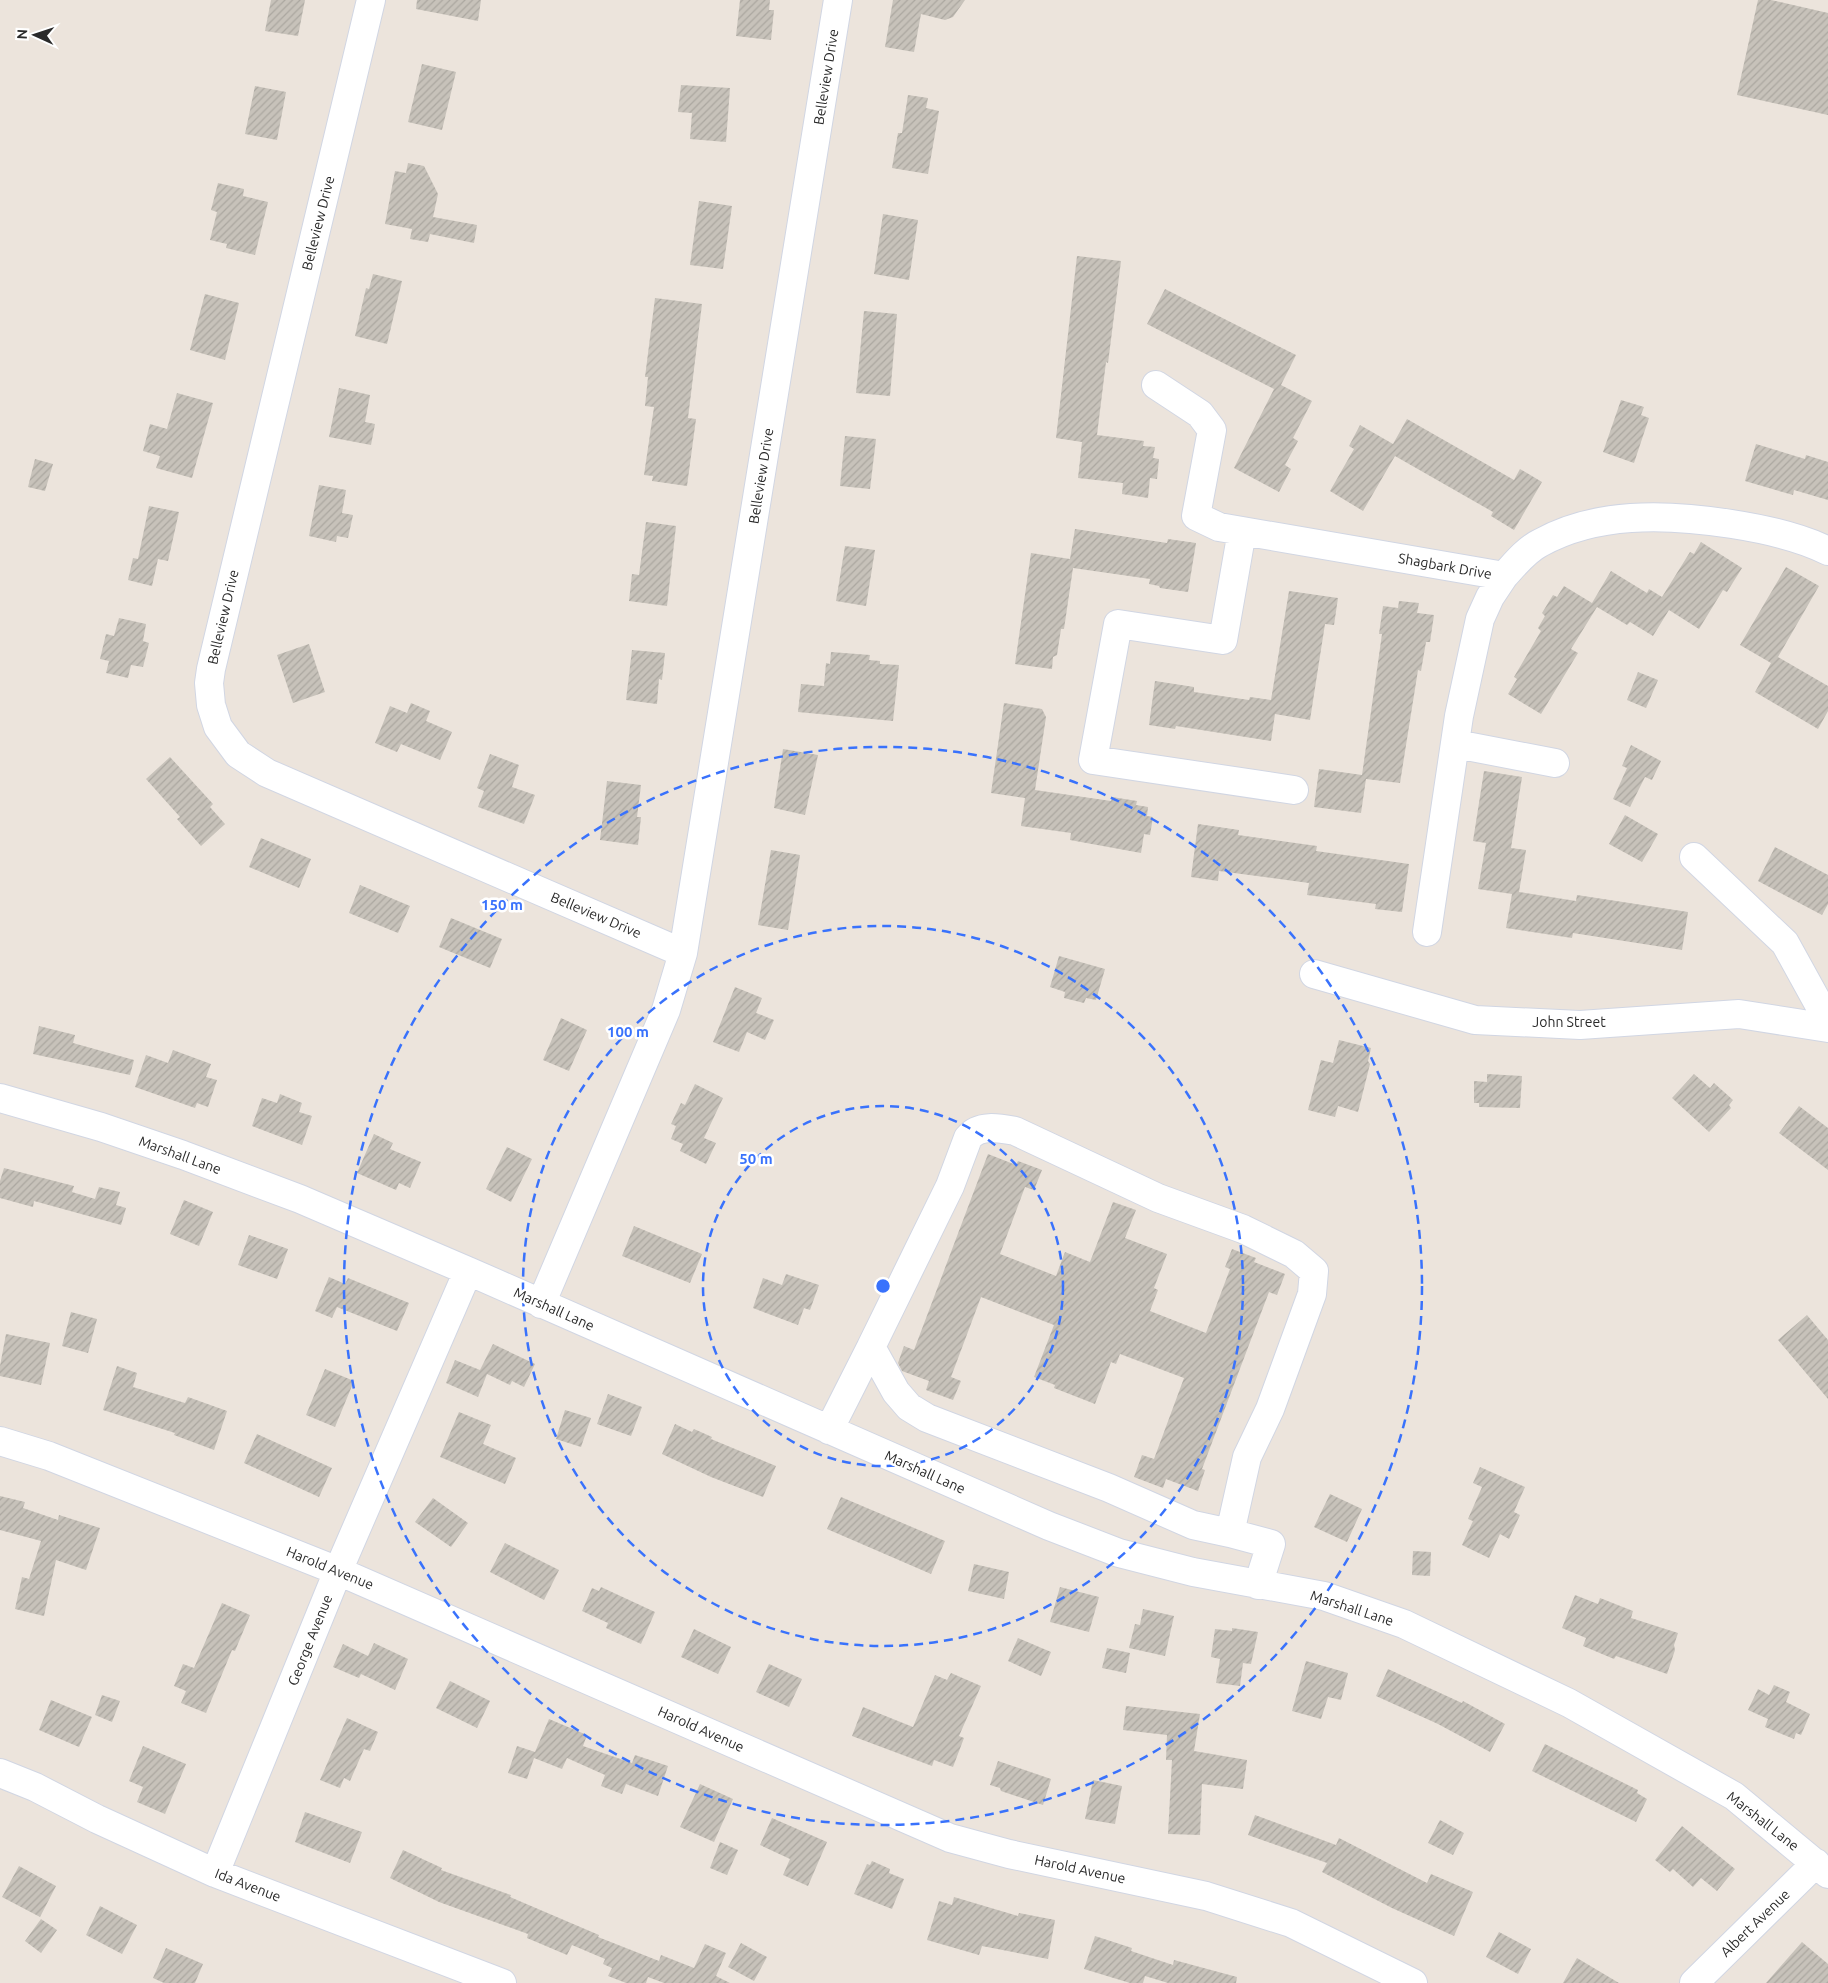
<svg xmlns="http://www.w3.org/2000/svg" width="1828" height="1983" viewBox="0 0 1828 1983" font-family="Ubuntu,sans-serif">
<style>
.building{fill:url(#building-hatch)}
.lines{fill:none;stroke-linecap:round;stroke-linejoin:round}
.minor-casing{stroke:#d1d6e3;stroke-width:30}
.minor{stroke:#fff;stroke-width:28}
.ring{fill:none;stroke:#3972fc;stroke-width:2.5;stroke-dasharray:9 6}
.labels{text-anchor:middle;dominant-baseline:central;stroke-width:5;stroke-linejoin:round;paint-order:stroke}
.street-label{font-size:14px;fill:#2a2a2a;stroke:#fff}
.centre{fill:#3972fc;stroke:#fff;stroke-width:2.5}
.ring-label{font-size:15px;text-anchor:middle;font-weight:bold;fill:#3972fc;stroke:#fff;stroke-width:5;stroke-linejoin:round;paint-order:stroke}
</style>
<defs>
<pattern id="building-hatch" width="6" height="6" patternUnits="userSpaceOnUse" patternTransform="scale(1.25)"><rect width="6" height="6" fill="#c7c2ba"/><path d="M-1 1l2-2M0 6l6-6M5 7l2-2" fill="none" stroke="#aba7a0"/></pattern>
</defs>
<rect width="100%" height="100%" fill="#ece4dc"/>
<path class="building" d="M 271,0 L 305,0 L 298,36 L 265,31 Z
M 417,0 L 481,0 L 478,21 L 416,9 Z
M 740,0 L 770,0 L 769,10 L 774,10 L 771,40 L 736,36 Z
M 893,0 L 965,0 L 953,17 L 945,20 L 921,14 L 914,52 L 885,47 Z
M 1758,0 L 1771,0 L 1828,13 L 1828,115 L 1737,95 Z
M 422,64 L 456,72 L 442,130 L 408,122 Z
M 681,85 L 730,88 L 726,142 L 690,139 L 692,113 L 678,112 Z
M 255,86 L 286,92 L 277,140 L 245,134 Z
M 908,95 L 928,98 L 926,108 L 939,111 L 928,174 L 892,168 L 898,133 L 902,133 Z
M 408,163 L 424,166 L 438,194 L 433,217 L 477,225 L 474,243 L 430,234 L 428,242 L 410,239 L 412,229 L 385,224 L 395,171 L 406,173 Z
M 218,183 L 244,189 L 243,196 L 268,202 L 255,255 L 226,248 L 227,244 L 210,240 L 217,212 L 211,210 Z
M 699,201 L 732,206 L 723,269 L 690,265 Z
M 883,214 L 918,220 L 909,280 L 874,274 Z
M 1077,256 L 1121,261 L 1108,363 L 1106,362 L 1097,435 L 1144,441 L 1143,446 L 1155,447 L 1153,458 L 1159,459 L 1157,479 L 1150,478 L 1148,498 L 1122,494 L 1123,483 L 1078,478 L 1082,442 L 1056,438 Z
M 373,274 L 402,281 L 387,344 L 355,336 L 366,288 L 369,289 Z
M 1165,289 L 1296,355 L 1281,385 L 1312,401 L 1293,438 L 1298,441 L 1285,465 L 1291,469 L 1279,492 L 1234,468 L 1274,389 L 1147,324 Z
M 205,294 L 239,303 L 225,360 L 190,350 Z
M 655,298 L 702,304 L 688,418 L 696,419 L 687,486 L 652,481 L 653,476 L 644,475 L 654,407 L 645,406 L 648,377 L 645,377 Z
M 864,311 L 897,314 L 890,396 L 856,393 Z
M 339,388 L 370,395 L 365,422 L 375,424 L 371,445 L 329,437 Z
M 177,393 L 213,403 L 192,478 L 156,468 L 160,456 L 143,451 L 150,424 L 167,429 Z
M 1621,400 L 1644,407 L 1641,415 L 1649,418 L 1634,463 L 1603,452 Z
M 1407,419 L 1514,480 L 1520,469 L 1542,482 L 1514,530 L 1491,516 L 1493,512 L 1395,456 L 1363,511 L 1330,491 L 1354,449 L 1349,446 L 1360,425 L 1393,444 Z
M 845,436 L 876,439 L 870,489 L 840,486 Z
M 1756,444 L 1805,459 L 1806,455 L 1828,462 L 1828,500 L 1794,490 L 1793,495 L 1745,481 Z
M 35,459 L 53,464 L 45,491 L 28,487 Z
M 319,485 L 346,490 L 342,513 L 353,515 L 348,538 L 337,536 L 336,542 L 309,536 Z
M 149,506 L 179,512 L 168,561 L 158,559 L 152,586 L 128,580 L 133,558 L 138,559 Z
M 646,522 L 676,526 L 667,606 L 629,601 L 632,574 L 639,575 Z
M 1075,529 L 1167,543 L 1168,539 L 1196,543 L 1188,592 L 1160,588 L 1159,586 L 1149,584 L 1150,579 L 1073,568 L 1064,629 L 1061,629 L 1057,655 L 1053,657 L 1052,669 L 1015,664 L 1031,553 L 1070,559 Z
M 1701,542 L 1742,568 L 1727,592 L 1723,590 L 1699,629 L 1669,610 L 1653,636 L 1630,622 L 1627,625 L 1597,607 L 1571,649 L 1578,653 L 1541,714 L 1508,694 L 1517,679 L 1514,677 L 1541,631 L 1538,628 L 1545,616 L 1542,613 L 1553,595 L 1557,597 L 1564,586 L 1592,603 L 1611,571 L 1647,593 L 1649,589 L 1662,597 L 1690,552 L 1694,554 Z
M 845,546 L 875,550 L 866,606 L 836,601 Z
M 1786,567 L 1819,586 L 1778,657 L 1828,686 L 1828,711 L 1818,729 L 1755,692 L 1771,663 L 1740,645 Z
M 1289,591 L 1338,598 L 1334,625 L 1325,624 L 1310,720 L 1275,714 L 1271,741 L 1176,726 L 1175,729 L 1149,725 L 1155,681 L 1194,687 L 1194,692 L 1249,700 L 1250,697 L 1271,700 Z
M 1399,601 L 1419,603 L 1417,613 L 1434,615 L 1430,642 L 1426,642 L 1421,671 L 1418,670 L 1400,783 L 1366,779 L 1361,813 L 1314,807 L 1319,769 L 1362,775 L 1382,634 L 1379,634 L 1383,606 L 1398,608 Z
M 119,618 L 146,624 L 143,641 L 149,643 L 143,667 L 131,665 L 128,678 L 106,673 L 109,661 L 100,659 L 106,634 L 114,636 Z
M 309,644 L 325,692 L 293,703 L 277,655 Z
M 632,650 L 665,653 L 662,680 L 659,679 L 657,704 L 626,700 Z
M 831,652 L 870,655 L 869,660 L 880,661 L 880,664 L 899,665 L 893,721 L 798,712 L 801,684 L 824,686 L 826,663 L 830,664 Z
M 1638,672 L 1658,680 L 1646,708 L 1627,700 Z
M 411,703 L 430,711 L 426,721 L 452,732 L 440,760 L 401,744 L 397,752 L 375,743 L 390,706 L 407,713 Z
M 1004,703 L 1042,709 L 1046,717 L 1035,790 L 1111,801 L 1112,797 L 1137,801 L 1136,805 L 1148,807 L 1147,816 L 1153,817 L 1150,835 L 1144,834 L 1141,853 L 1070,840 L 1071,833 L 1021,826 L 1025,798 L 991,793 Z
M 1631,745 L 1661,761 L 1652,780 L 1645,777 L 1630,807 L 1613,799 L 1627,768 L 1622,766 Z
M 783,749 L 818,755 L 805,815 L 774,808 Z
M 490,754 L 519,765 L 512,787 L 535,795 L 524,824 L 478,807 L 484,791 L 477,788 Z
M 170,757 L 213,804 L 210,807 L 225,824 L 201,846 L 177,819 L 180,817 L 146,779 Z
M 1484,771 L 1522,777 L 1511,848 L 1526,850 L 1519,892 L 1576,901 L 1577,895 L 1688,912 L 1682,950 L 1573,933 L 1572,938 L 1506,928 L 1512,894 L 1478,889 L 1486,843 L 1473,841 Z
M 607,781 L 641,785 L 637,817 L 641,817 L 638,845 L 600,840 Z
M 1625,815 L 1658,834 L 1642,862 L 1609,844 Z
M 1198,824 L 1239,830 L 1238,835 L 1317,846 L 1316,851 L 1409,864 L 1402,912 L 1375,909 L 1376,904 L 1307,895 L 1309,883 L 1219,871 L 1218,881 L 1191,877 Z
M 261,838 L 311,859 L 299,888 L 249,867 Z
M 1775,847 L 1828,875 L 1828,904 L 1822,915 L 1758,881 Z
M 771,850 L 800,855 L 788,930 L 758,925 Z
M 360,885 L 410,906 L 398,933 L 349,913 Z
M 451,918 L 502,939 L 490,968 L 439,947 Z
M 1059,956 L 1105,969 L 1096,1000 L 1086,998 L 1084,1003 L 1064,998 L 1065,992 L 1050,987 Z
M 735,987 L 762,998 L 756,1013 L 774,1020 L 765,1040 L 747,1032 L 739,1052 L 713,1042 Z
M 561,1018 L 587,1030 L 569,1071 L 543,1060 Z
M 39,1026 L 75,1035 L 73,1043 L 134,1060 L 130,1075 L 33,1054 Z
M 1339,1040 L 1371,1048 L 1368,1061 L 1370,1064 L 1358,1112 L 1338,1106 L 1335,1117 L 1308,1110 L 1321,1060 L 1333,1063 Z
M 173,1050 L 211,1064 L 206,1077 L 217,1080 L 208,1107 L 197,1103 L 195,1108 L 135,1087 L 146,1055 L 168,1063 Z
M 1487,1074 L 1522,1076 L 1520,1108 L 1479,1107 L 1479,1103 L 1474,1103 L 1474,1081 L 1487,1082 Z
M 1694,1074 L 1710,1088 L 1714,1083 L 1733,1100 L 1729,1105 L 1731,1108 L 1709,1132 L 1672,1098 Z
M 695,1084 L 723,1098 L 704,1138 L 716,1143 L 706,1164 L 680,1151 L 683,1144 L 671,1139 L 676,1126 L 671,1124 L 681,1103 L 685,1105 Z
M 280,1094 L 302,1103 L 299,1112 L 312,1116 L 302,1145 L 252,1126 L 262,1098 L 277,1103 Z
M 1799,1106 L 1828,1128 L 1828,1170 L 1779,1133 Z
M 374,1134 L 393,1143 L 390,1149 L 421,1162 L 410,1188 L 399,1183 L 396,1190 L 357,1173 Z
M 507,1147 L 532,1159 L 511,1202 L 486,1189 Z
M 988,1154 L 1016,1165 L 1018,1161 L 1042,1170 L 1034,1190 L 1025,1187 L 1000,1254 L 1056,1276 L 1065,1252 L 1090,1262 L 1113,1202 L 1136,1210 L 1125,1238 L 1167,1254 L 1154,1288 L 1158,1290 L 1150,1311 L 1206,1333 L 1230,1269 L 1225,1267 L 1232,1249 L 1256,1258 L 1254,1262 L 1285,1274 L 1277,1295 L 1269,1292 L 1202,1469 L 1205,1470 L 1198,1491 L 1166,1479 L 1163,1488 L 1134,1477 L 1142,1455 L 1154,1459 L 1184,1378 L 1120,1354 L 1116,1364 L 1111,1362 L 1095,1404 L 1054,1388 L 1055,1385 L 1034,1377 L 1054,1325 L 981,1297 L 951,1377 L 961,1381 L 953,1400 L 926,1390 L 929,1381 L 902,1371 L 898,1363 L 904,1346 L 914,1350 Z
M 4,1168 L 74,1186 L 72,1192 L 95,1199 L 99,1187 L 120,1192 L 116,1205 L 126,1208 L 121,1225 L 34,1201 L 33,1207 L 0,1198 L 0,1181 Z
M 184,1200 L 213,1212 L 199,1246 L 170,1234 Z
M 634,1226 L 702,1254 L 690,1283 L 622,1256 Z
M 249,1235 L 288,1249 L 277,1279 L 238,1265 Z
M 786,1274 L 819,1285 L 810,1310 L 804,1308 L 798,1325 L 753,1308 L 763,1278 L 782,1285 Z
M 329,1277 L 345,1284 L 348,1278 L 409,1303 L 397,1331 L 337,1307 L 332,1318 L 315,1311 Z
M 71,1312 L 97,1319 L 88,1353 L 62,1346 Z
M 1807,1315 L 1828,1340 L 1828,1399 L 1778,1340 Z
M 6,1334 L 50,1343 L 41,1385 L 0,1376 L 0,1366 Z
M 493,1344 L 535,1364 L 524,1387 L 512,1381 L 510,1385 L 487,1374 L 478,1397 L 446,1383 L 455,1360 L 480,1370 Z
M 117,1366 L 137,1373 L 133,1387 L 185,1403 L 188,1397 L 227,1411 L 214,1450 L 174,1435 L 175,1433 L 103,1410 Z
M 325,1369 L 354,1381 L 335,1427 L 306,1415 Z
M 608,1394 L 642,1407 L 631,1436 L 597,1424 Z
M 565,1410 L 591,1418 L 581,1447 L 556,1439 Z
M 459,1412 L 491,1425 L 483,1444 L 516,1458 L 505,1484 L 440,1457 Z
M 675,1424 L 692,1432 L 694,1429 L 712,1437 L 711,1439 L 776,1466 L 763,1497 L 711,1477 L 662,1454 Z
M 257,1434 L 332,1468 L 319,1497 L 244,1463 Z
M 1480,1467 L 1525,1487 L 1514,1512 L 1520,1515 L 1509,1539 L 1500,1534 L 1489,1558 L 1462,1545 L 1473,1521 L 1468,1519 L 1482,1487 L 1473,1483 Z
M 1330,1494 L 1362,1509 L 1347,1542 L 1314,1527 Z
M 0,1496 L 25,1502 L 23,1508 L 58,1520 L 59,1515 L 100,1528 L 86,1570 L 56,1560 L 44,1616 L 15,1609 L 22,1577 L 29,1579 L 41,1541 L 0,1530 Z
M 841,1497 L 945,1541 L 931,1574 L 827,1529 Z
M 433,1498 L 468,1523 L 451,1547 L 415,1522 Z
M 505,1543 L 559,1570 L 544,1600 L 490,1572 Z
M 1413,1551 L 1431,1552 L 1430,1576 L 1412,1575 Z
M 974,1564 L 1009,1572 L 1004,1599 L 968,1591 Z
M 601,1587 L 655,1612 L 641,1644 L 606,1628 L 608,1623 L 582,1611 L 592,1588 L 599,1591 Z
M 1060,1587 L 1099,1597 L 1089,1632 L 1050,1622 Z
M 1575,1595 L 1598,1604 L 1600,1598 L 1633,1611 L 1631,1618 L 1678,1633 L 1674,1645 L 1675,1650 L 1667,1674 L 1616,1656 L 1614,1659 L 1583,1646 L 1586,1638 L 1562,1628 Z
M 222,1603 L 250,1615 L 235,1651 L 232,1650 L 206,1713 L 181,1703 L 186,1691 L 174,1686 L 183,1664 L 194,1668 Z
M 1143,1609 L 1174,1616 L 1165,1656 L 1129,1648 L 1135,1624 L 1140,1625 Z
M 1232,1628 L 1258,1632 L 1251,1664 L 1243,1663 L 1240,1686 L 1216,1683 L 1220,1659 L 1211,1657 L 1215,1629 L 1232,1631 Z
M 694,1629 L 731,1647 L 718,1674 L 681,1657 Z
M 1018,1638 L 1051,1652 L 1041,1676 L 1008,1661 Z
M 374,1643 L 408,1659 L 395,1690 L 361,1674 L 359,1678 L 333,1667 L 343,1644 L 368,1656 Z
M 1107,1648 L 1130,1653 L 1126,1673 L 1102,1668 Z
M 1306,1661 L 1348,1673 L 1341,1700 L 1328,1697 L 1321,1719 L 1292,1711 Z
M 769,1664 L 802,1679 L 789,1707 L 756,1692 Z
M 1388,1669 L 1462,1703 L 1463,1701 L 1505,1724 L 1490,1752 L 1438,1724 L 1376,1696 Z
M 951,1673 L 981,1686 L 959,1736 L 964,1738 L 953,1767 L 934,1760 L 932,1766 L 852,1736 L 863,1707 L 913,1727 L 935,1675 L 947,1680 Z
M 450,1681 L 490,1701 L 477,1728 L 436,1708 Z
M 1774,1685 L 1790,1692 L 1786,1702 L 1810,1714 L 1801,1735 L 1796,1733 L 1794,1739 L 1765,1727 L 1768,1719 L 1748,1710 L 1758,1689 L 1769,1695 Z
M 102,1695 L 120,1701 L 112,1722 L 95,1715 Z
M 51,1700 L 92,1717 L 79,1747 L 39,1730 Z
M 1126,1706 L 1200,1714 L 1194,1751 L 1247,1760 L 1243,1789 L 1202,1784 L 1200,1835 L 1168,1834 L 1172,1760 L 1166,1760 L 1167,1735 L 1123,1730 Z
M 347,1718 L 378,1732 L 370,1751 L 364,1749 L 350,1781 L 344,1778 L 340,1788 L 320,1780 Z
M 549,1719 L 587,1735 L 583,1746 L 632,1763 L 635,1755 L 668,1766 L 658,1796 L 626,1784 L 622,1794 L 601,1786 L 605,1775 L 567,1758 L 562,1769 L 534,1758 L 527,1779 L 508,1773 L 517,1746 L 535,1752 Z
M 1545,1744 L 1638,1790 L 1637,1793 L 1647,1799 L 1636,1822 L 1532,1771 Z
M 143,1746 L 186,1764 L 165,1814 L 137,1802 L 143,1787 L 129,1781 Z
M 998,1761 L 1051,1779 L 1043,1805 L 1001,1791 L 1000,1788 L 990,1785 Z
M 1093,1780 L 1122,1786 L 1115,1824 L 1085,1819 Z
M 700,1784 L 733,1799 L 714,1842 L 680,1827 Z
M 305,1812 L 362,1832 L 350,1863 L 295,1842 Z
M 1255,1815 L 1336,1845 L 1339,1838 L 1427,1883 L 1431,1874 L 1473,1892 L 1454,1936 L 1392,1908 L 1322,1872 L 1327,1863 L 1248,1835 Z
M 772,1818 L 827,1842 L 808,1886 L 783,1875 L 790,1859 L 760,1845 Z
M 1440,1820 L 1464,1833 L 1453,1855 L 1428,1843 Z
M 1682,1826 L 1735,1869 L 1717,1891 L 1701,1878 L 1693,1887 L 1673,1869 L 1670,1872 L 1655,1860 Z
M 720,1842 L 738,1850 L 727,1875 L 710,1868 Z
M 403,1850 L 442,1868 L 441,1870 L 511,1895 L 510,1897 L 599,1935 L 598,1937 L 659,1961 L 661,1955 L 694,1968 L 705,1944 L 726,1953 L 716,1976 L 730,1983 L 664,1983 L 648,1977 L 646,1983 L 626,1983 L 608,1976 L 612,1968 L 603,1964 L 605,1959 L 572,1945 L 567,1955 L 527,1938 L 528,1934 L 439,1902 L 390,1878 Z
M 872,1861 L 890,1869 L 889,1873 L 904,1879 L 892,1909 L 854,1894 L 867,1864 L 870,1865 Z
M 19,1866 L 56,1886 L 40,1917 L 2,1897 Z
M 954,1897 L 1018,1916 L 1019,1913 L 1055,1920 L 1048,1959 L 982,1946 L 979,1955 L 927,1940 L 939,1901 L 952,1905 Z
M 100,1906 L 137,1925 L 122,1954 L 86,1935 Z
M 41,1919 L 57,1930 L 41,1953 L 25,1941 Z
M 1499,1932 L 1531,1949 L 1518,1974 L 1486,1957 Z
M 1095,1936 L 1132,1948 L 1131,1951 L 1173,1965 L 1174,1960 L 1237,1977 L 1236,1983 L 1168,1983 L 1145,1976 L 1143,1983 L 1130,1983 L 1084,1969 Z
M 1802,1942 L 1828,1964 L 1828,1983 L 1766,1983 Z
M 741,1943 L 767,1957 L 754,1981 L 728,1967 Z
M 166,1948 L 203,1964 L 195,1983 L 164,1983 L 153,1978 Z
M 1577,1958 L 1619,1983 L 1563,1983 Z"/>
<g class="lines">
<g class="minor-casing">
<path id="minor" d="M 371,0 L 211,669 L 209,683 L 211,705 L 218,727 L 238,754 L 267,773 L 683,953 L 838,0
M 1156,385 L 1200,414 L 1212,430 L 1196,516 L 1219,527 L 1504,576 C 1515,564 1526,550 1540,543 C 1567,528 1601,520 1631,518 C 1684,514 1781,527 1828,551
M 1242,531 L 1223,640 L 1118,624 L 1093,760 L 1294,790
M 1456,744 L 1555,763
M 1694,857 L 1785,943 L 1828,1021
M 1427,932 L 1459,716 L 1480,619 L 1490,597 L 1504,576
M 1314,974 L 1475,1020 L 1580,1025 L 1739,1014 L 1828,1028
M 0,1098 L 101,1127 L 183,1155 L 300,1199 L 468,1271 L 1049,1526 L 1119,1553 L 1193,1572 L 1324,1596 L 1404,1624 L 1569,1703 L 1734,1796 L 1828,1874
M 541,1304 L 666,1010 L 683,953
M 829,1430 L 871,1347 L 896,1392 L 909,1407 L 927,1418 L 1109,1488 L 1193,1525 L 1230,1533 L 1247,1457 L 1270,1409 L 1312,1294 L 1314,1271 L 1294,1254 L 1243,1229 L 1158,1198 L 1015,1131 C 999,1128 979,1124 968,1138 L 950,1186 L 871,1347
M 0,1441 L 49,1456 L 338,1571 L 950,1838 L 1009,1854 L 1206,1896 L 1291,1923 L 1413,1983
M 1230,1533 L 1271,1544 L 1258,1585
M 0,1773 L 35,1787 L 97,1819 L 215,1873 L 502,1983
M 215,1873 L 338,1571 L 468,1271
M 1694,1983 L 1816,1863"/>
</g>
<use href="#minor" class="minor"/>
</g>
<g class="ring">
<circle cx="883" cy="1286" r="180"/>
<circle cx="883" cy="1286" r="360"/>
<circle cx="883" cy="1286" r="539"/>
</g>
<g class="labels">
<g class="street-label">
<text transform="translate(826 77) rotate(-81)">Belleview Drive</text>
<text transform="translate(318 223) rotate(-76)">Belleview Drive</text>
<text transform="translate(761 476) rotate(-81)">Belleview Drive</text>
<text transform="translate(1445 566) rotate(10)">Shagbark Drive</text>
<text transform="translate(223 617) rotate(-77)">Belleview Drive</text>
<text transform="translate(596 915) rotate(23)">Belleview Drive</text>
<text x="1569" y="1022">John Street</text>
<text transform="translate(180 1155) rotate(20)">Marshall Lane</text>
<text transform="translate(554 1309) rotate(24)">Marshall Lane</text>
<text transform="translate(925 1472) rotate(24)">Marshall Lane</text>
<text transform="translate(330 1568) rotate(22)">Harold Avenue</text>
<text transform="translate(1352 1608) rotate(18)">Marshall Lane</text>
<text transform="translate(310 1640) rotate(-68)">George Avenue</text>
<text transform="translate(701 1729) rotate(24)">Harold Avenue</text>
<text transform="translate(1763 1821) rotate(38)">Marshall Lane</text>
<text transform="translate(1080 1869) rotate(12)">Harold Avenue</text>
<text transform="translate(248 1885) rotate(21)">Ida Avenue</text>
<text transform="translate(1755 1923) rotate(-44)">Albert Avenue</text>
</g>
</g>
<circle cx="883" cy="1286" r="8" class="centre"/>
<g class="ring-label">
<text x="502" y="910">150 m</text>
<text x="628" y="1037">100 m</text>
<text x="756" y="1164">50 m</text>
</g>
<g transform="translate(35 35) rotate(273)" stroke="#ffffff" stroke-width="4" paint-order="stroke">
<path d="M0-4L9 19L0 12L-9 19Z" fill="#2a2a2a"/>
<text y="-8" font-size="14" font-weight="bold" text-anchor="middle" fill="#2a2a2a">N</text>
</g>
</svg>
